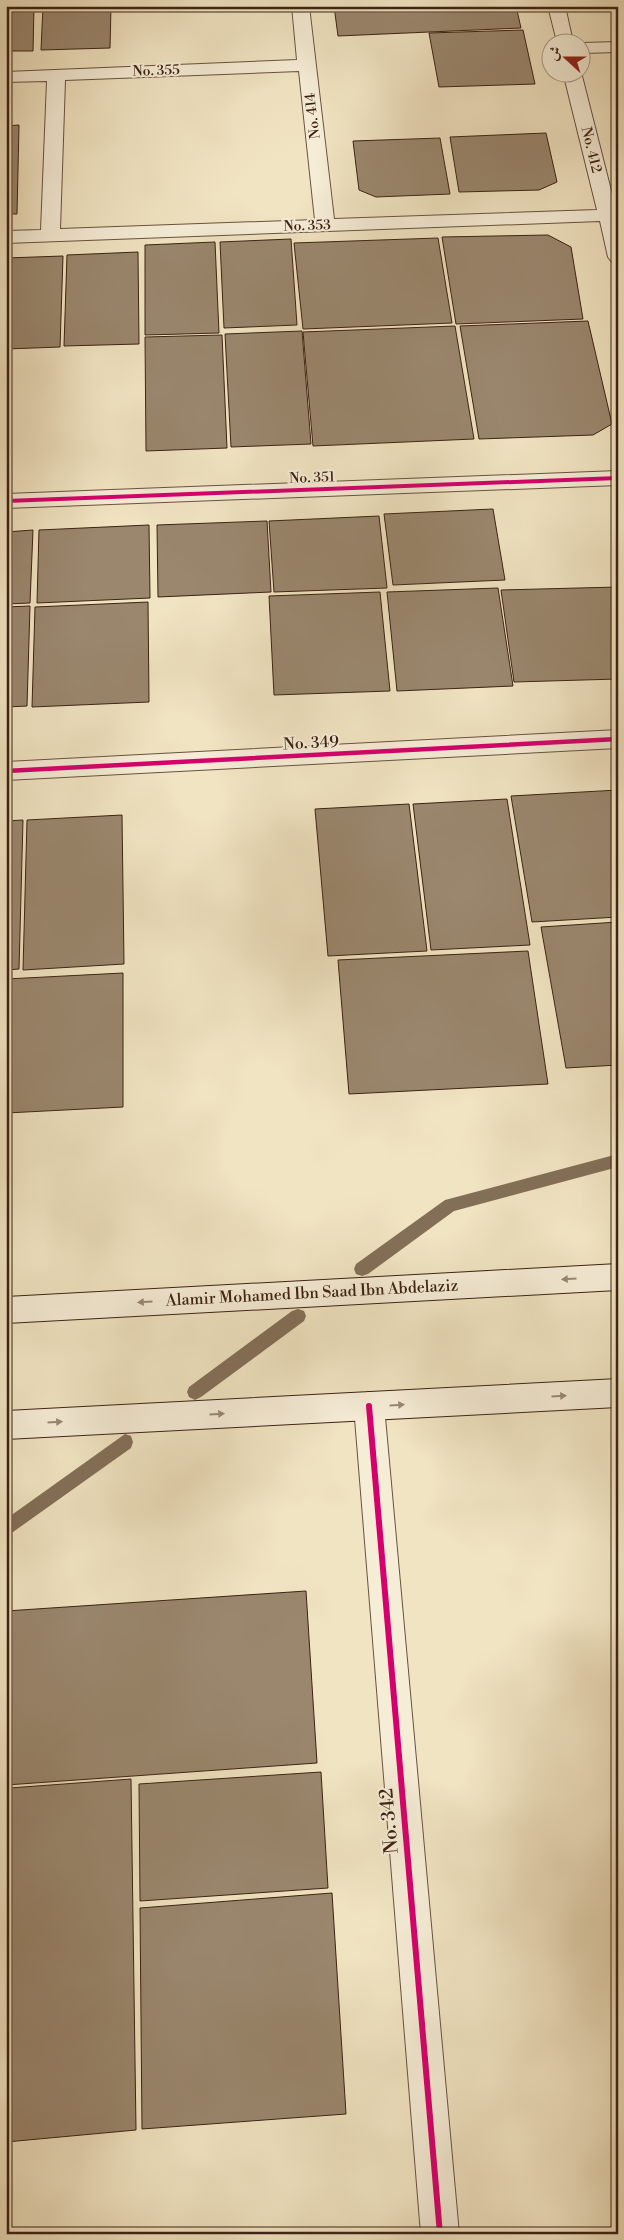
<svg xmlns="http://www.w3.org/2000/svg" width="624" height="2240" viewBox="0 0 624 2240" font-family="'Libre Bodoni',Amiri,serif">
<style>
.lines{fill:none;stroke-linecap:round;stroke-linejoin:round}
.stream{fill:#836f58;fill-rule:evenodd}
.building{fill:#9a876e;stroke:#3c2213}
.minor-casing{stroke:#69523f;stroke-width:2}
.secondary-casing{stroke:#3c2213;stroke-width:2}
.minor{fill:#f6edd7;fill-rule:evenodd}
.secondary{fill:#f6edd7;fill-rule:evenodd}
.cycleway-far2-casing{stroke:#f6edd7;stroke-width:6}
.cycleway-far1-casing{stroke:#f6edd7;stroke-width:8}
.cycleway-casing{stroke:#f6edd7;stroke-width:9}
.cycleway-far2{stroke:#d6006c;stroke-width:4}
.cycleway-far1{stroke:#d6006c;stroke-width:4.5}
.cycleway{stroke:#d6006c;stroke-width:6}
.oneway{fill:#998875}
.labels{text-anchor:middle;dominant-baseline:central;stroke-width:4;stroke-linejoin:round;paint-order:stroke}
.far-street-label{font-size:14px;fill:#3c2213;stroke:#f6edd7}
.street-label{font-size:16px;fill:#3c2213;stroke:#f6edd7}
.near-street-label{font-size:19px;fill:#3c2213;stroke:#f6edd7}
</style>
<rect width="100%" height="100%" fill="#f1e4c2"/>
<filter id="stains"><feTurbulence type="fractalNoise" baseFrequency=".004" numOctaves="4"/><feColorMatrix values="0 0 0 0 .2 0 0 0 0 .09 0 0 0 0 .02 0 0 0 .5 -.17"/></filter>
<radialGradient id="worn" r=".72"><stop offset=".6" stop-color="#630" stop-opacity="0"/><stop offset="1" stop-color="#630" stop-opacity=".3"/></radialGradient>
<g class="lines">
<path class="stream" d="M 618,1154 L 618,1167 L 454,1211 L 368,1274 L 362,1276 L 356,1274 L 354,1269 L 356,1264 L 445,1200 Z
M 298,1309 L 304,1311 L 306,1316 L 304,1321 L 201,1397 L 195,1400 L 189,1397 L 187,1392 L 189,1387 L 292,1311 Z
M 125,1434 L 131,1436 L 133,1442 L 131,1448 L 6,1537 L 6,1519 Z"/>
</g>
<path class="building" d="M 6,6 L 34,6 L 33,51 L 6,51 Z
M 43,6 L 111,6 L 110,48 L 41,50 Z
M 172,6 L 264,6 L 172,10 Z
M 334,6 L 516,6 L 521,28 L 338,36 Z
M 523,30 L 535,84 L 439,87 L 429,33 Z
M 19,125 L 17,214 L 6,214 L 6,126 Z
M 546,133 L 557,182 L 539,190 L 459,192 L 450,137 Z
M 440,138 L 450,194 L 376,197 L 359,190 L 353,141 Z
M 548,235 L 571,247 L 583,319 L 456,324 L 442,237 Z
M 438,238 L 452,323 L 303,329 L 294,243 Z
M 291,239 L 297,325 L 224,328 L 220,242 Z
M 215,242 L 219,333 L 145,335 L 145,245 Z
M 138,252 L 139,344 L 64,346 L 67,255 Z
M 63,256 L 60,347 L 6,349 L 6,258 Z
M 588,321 L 612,424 L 593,435 L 479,439 L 460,326 Z
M 455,326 L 474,439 L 313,446 L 303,332 Z
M 302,331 L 311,444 L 231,447 L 225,334 Z
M 222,335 L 227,448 L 146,451 L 145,337 Z
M 493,509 L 505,580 L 393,585 L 384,514 Z
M 379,516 L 387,588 L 274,592 L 269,521 Z
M 267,521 L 271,592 L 158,597 L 157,525 Z
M 149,525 L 150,598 L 37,603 L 39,530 Z
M 33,530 L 30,603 L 6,604 L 6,532 Z
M 618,587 L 618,679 L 514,682 L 501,590 Z
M 498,588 L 513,686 L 397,691 L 387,592 Z
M 380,592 L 390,691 L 274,695 L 269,596 Z
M 148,602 L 149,702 L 32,707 L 35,607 Z
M 30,606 L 27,706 L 6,707 L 6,607 Z
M 618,790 L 618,917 L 532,922 L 511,796 Z
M 507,799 L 530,945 L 431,950 L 413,804 Z
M 409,804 L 427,951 L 328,956 L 315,809 Z
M 122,815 L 124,964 L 23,970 L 27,820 Z
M 23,820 L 19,969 L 6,970 L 6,821 Z
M 618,922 L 618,1065 L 566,1068 L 541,927 Z
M 528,951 L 548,1084 L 349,1094 L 338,960 Z
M 123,973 L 123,1107 L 6,1113 L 6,979 Z
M 306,1591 L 317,1763 L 6,1785 L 6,1611 Z
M 321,1772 L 328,1888 L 140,1901 L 139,1784 Z
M 131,1779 L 136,2130 L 6,2142 L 6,1979 L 10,1788 Z
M 332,1893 L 346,2114 L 142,2129 L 140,1908 Z"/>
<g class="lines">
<g class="minor-casing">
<path id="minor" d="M 292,6 L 309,6 L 334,219 L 597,210 L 563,72 L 581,72 L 618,218 L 618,263 L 611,261 L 608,257 L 600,221 L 6,243 L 6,231 L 41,230 L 47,81 L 6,82 L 6,72 L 297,60 ZM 299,71 L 315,220 L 60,229 L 65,80 Z
M 548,6 L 565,6 L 573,42 L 557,42 Z
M 618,42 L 618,52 L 582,53 L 582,43 Z
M 618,471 L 618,485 L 6,508 L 6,494 Z
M 618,730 L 618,748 L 6,780 L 6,762 Z
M 369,1392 L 380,1396 L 384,1406 L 459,2234 L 421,2234 L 354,1406 L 358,1396 Z"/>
</g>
<g class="secondary-casing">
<path id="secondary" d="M 618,1264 L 618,1290 L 6,1323 L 6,1297 Z
M 618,1379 L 618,1407 L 6,1439 L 6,1411 Z"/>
</g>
<use href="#minor" class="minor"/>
<use href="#secondary" class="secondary"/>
<g class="cycleway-far2-casing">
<path id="cycleway-far2" d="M 6,501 L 618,478"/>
</g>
<g class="cycleway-far1-casing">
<path id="cycleway-far1" d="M 6,771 L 618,739"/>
</g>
<g class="cycleway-casing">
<path id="cycleway" d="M 369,1406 L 440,2234"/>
</g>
<use href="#cycleway-far2" class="cycleway-far2"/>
<use href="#cycleway-far1" class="cycleway-far1"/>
<use href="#cycleway" class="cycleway"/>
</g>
<defs><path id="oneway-solid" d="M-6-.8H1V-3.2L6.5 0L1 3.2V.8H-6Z" transform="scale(1.25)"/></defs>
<g class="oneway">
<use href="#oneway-solid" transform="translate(569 1279) rotate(177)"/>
<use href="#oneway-solid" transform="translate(145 1302) rotate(177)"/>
<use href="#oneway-solid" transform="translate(559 1396) rotate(-3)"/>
<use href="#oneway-solid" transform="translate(397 1405) rotate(-3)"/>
<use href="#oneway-solid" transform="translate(217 1414) rotate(-3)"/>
<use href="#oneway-solid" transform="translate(55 1422) rotate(-3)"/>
</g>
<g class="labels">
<g class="far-street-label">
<text transform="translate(156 71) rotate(-2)">No. 355</text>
<text transform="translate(313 116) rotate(-97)">No. 414</text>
<text transform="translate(591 150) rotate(76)">No. 412</text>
<text transform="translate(307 226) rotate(-2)">No. 353</text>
<text transform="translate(312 478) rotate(-2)">No. 351</text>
</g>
<g class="street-label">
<text transform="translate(311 743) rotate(-3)">No. 349</text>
<text transform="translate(312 1293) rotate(-3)">Alamir Mohamed Ibn Saad Ibn Abdelaziz</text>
</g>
<g class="near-street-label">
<text transform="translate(389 1821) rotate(-95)">No. 342</text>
</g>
</g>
<rect width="624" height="2240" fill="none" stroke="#f1e4c2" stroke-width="25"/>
<rect x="8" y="8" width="609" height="2225" fill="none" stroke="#3c2213" stroke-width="2.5"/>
<rect x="12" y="12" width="599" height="2215" fill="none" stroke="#3c2213"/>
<g transform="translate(566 58) rotate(291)"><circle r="24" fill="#f6edd7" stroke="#ac9c89"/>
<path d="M0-4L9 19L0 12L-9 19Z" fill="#8f2418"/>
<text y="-8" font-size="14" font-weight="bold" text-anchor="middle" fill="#3c2213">ش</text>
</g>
<rect width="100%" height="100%" filter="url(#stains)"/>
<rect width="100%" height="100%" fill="url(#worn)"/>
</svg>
